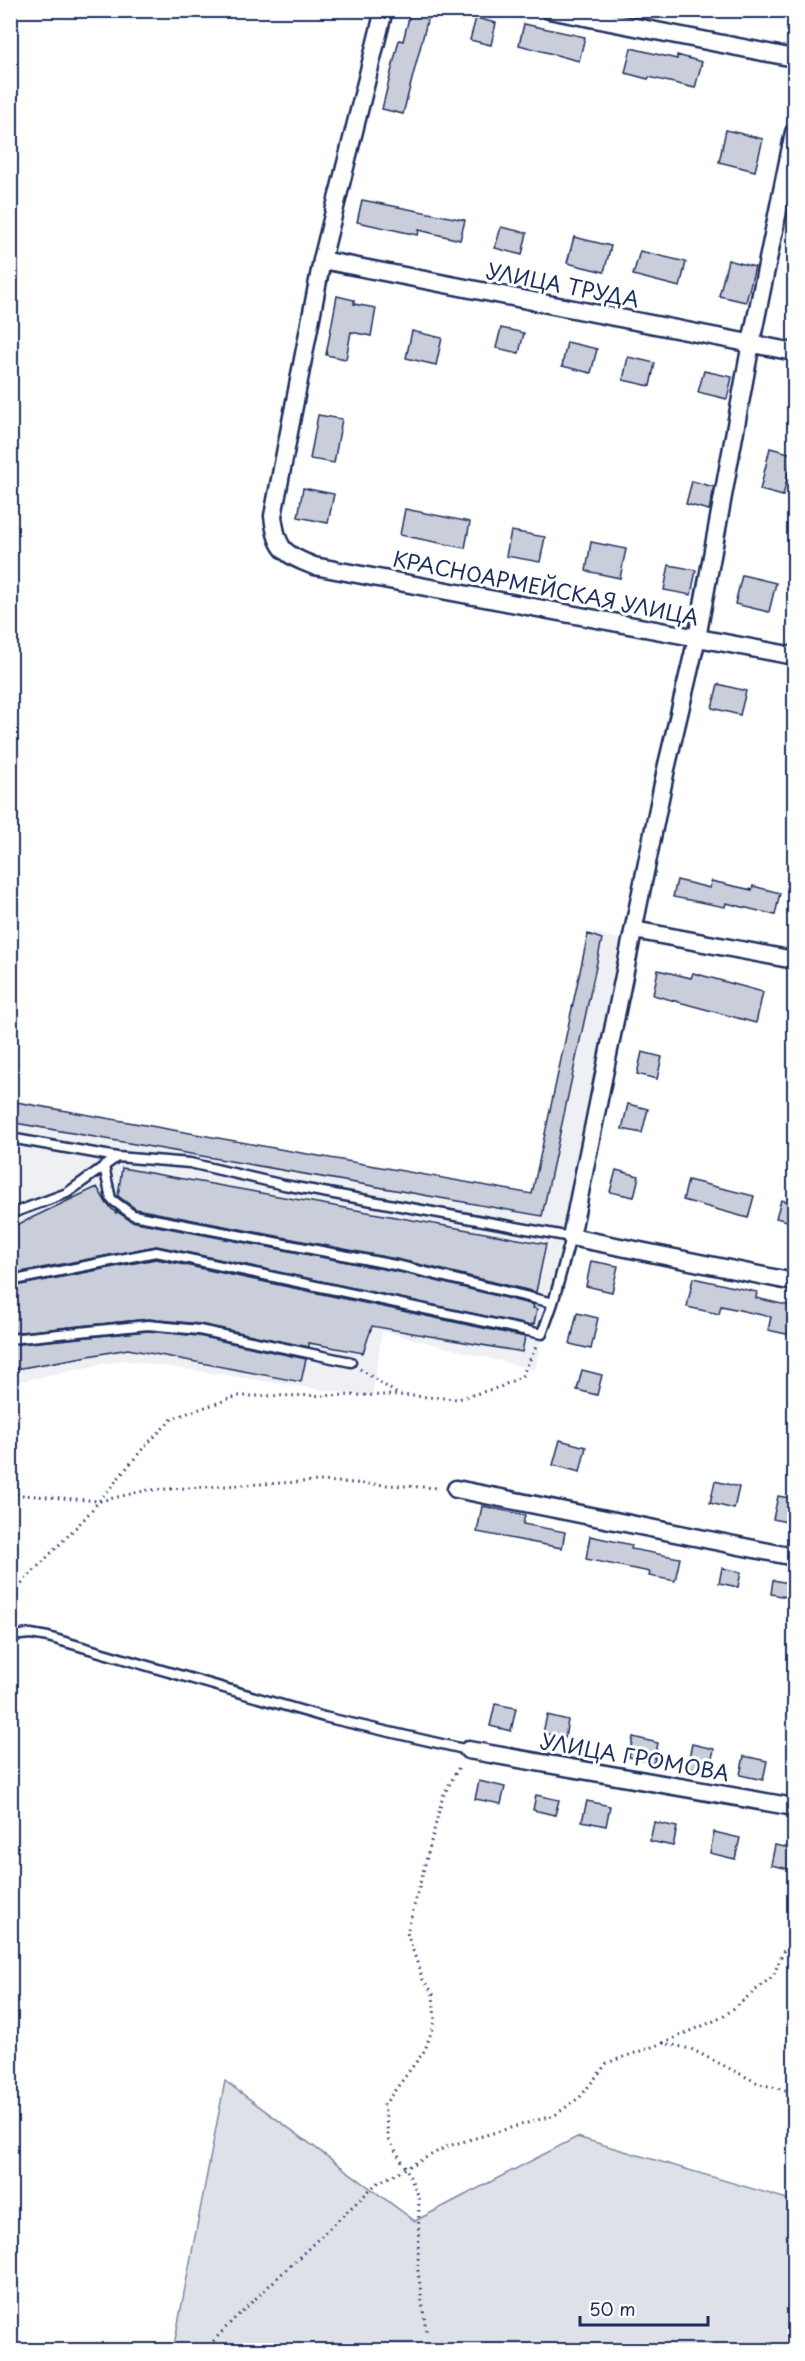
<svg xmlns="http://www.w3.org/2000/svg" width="805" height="2361" viewBox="0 0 805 2361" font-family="'Playpen Sans',sans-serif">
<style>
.built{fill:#eff0f4}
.green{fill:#dee1e7;stroke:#7c88a2;stroke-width:1.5}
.building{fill:#caceda;stroke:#1b2f5e;stroke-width:1.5}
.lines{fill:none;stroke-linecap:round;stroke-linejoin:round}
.lane-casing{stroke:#1b2f5e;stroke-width:13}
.street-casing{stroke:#1b2f5e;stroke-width:21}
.path{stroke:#1b2f5e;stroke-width:3;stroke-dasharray:1.5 4.5;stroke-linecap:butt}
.lane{stroke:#fff;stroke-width:8}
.street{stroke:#fff;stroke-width:16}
.labels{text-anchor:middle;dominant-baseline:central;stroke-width:6;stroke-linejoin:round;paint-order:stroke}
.street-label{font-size:21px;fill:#1b2f5e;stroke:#fff}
</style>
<rect width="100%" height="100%" fill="#fff"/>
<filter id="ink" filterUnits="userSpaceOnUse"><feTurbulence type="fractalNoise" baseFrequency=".0167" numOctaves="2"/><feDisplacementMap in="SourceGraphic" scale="12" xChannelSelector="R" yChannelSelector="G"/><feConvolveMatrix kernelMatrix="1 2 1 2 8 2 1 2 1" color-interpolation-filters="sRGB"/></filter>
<g filter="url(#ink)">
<path class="built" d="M 593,931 L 626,942 L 535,1370 L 382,1331 L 372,1397 L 123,1360 L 11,1383 L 10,1099 L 539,1200 Z"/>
<path class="green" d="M 225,2081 L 415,2221 L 577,2137 L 794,2201 L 794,2350 L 173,2350 Z"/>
<path class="building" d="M 411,10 L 430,10 L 403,114 L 382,109 L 399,40 L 403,41 Z
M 476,18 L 496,23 L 491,45 L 470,40 Z
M 524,24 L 585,37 L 579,61 L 519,45 Z
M 631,48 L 677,59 L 677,55 L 702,62 L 695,88 L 649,77 L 648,79 L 625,73 Z
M 726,130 L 763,139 L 755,171 L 719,162 Z
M 362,200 L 465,220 L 460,240 L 419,230 L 418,235 L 357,222 Z
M 501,227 L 527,233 L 522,255 L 495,248 Z
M 574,237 L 611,246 L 604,272 L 567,263 Z
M 640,251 L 686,262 L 680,287 L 633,275 Z
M 728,260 L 755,267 L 746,302 L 719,296 Z
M 337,296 L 354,300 L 354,304 L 376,308 L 371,336 L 351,332 L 346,359 L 326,355 Z
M 501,328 L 524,333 L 519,353 L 496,348 Z
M 412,331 L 442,338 L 436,365 L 406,358 Z
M 567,342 L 597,349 L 591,373 L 562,366 Z
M 628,357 L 655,363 L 650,386 L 623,380 Z
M 704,371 L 732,377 L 727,399 L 698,392 Z
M 318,415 L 342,419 L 334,463 L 310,459 Z
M 770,448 L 793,454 L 783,496 L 760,490 Z
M 692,481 L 714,487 L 709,510 L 686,504 Z
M 303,488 L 334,494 L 328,523 L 298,517 Z
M 405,509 L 470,522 L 465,548 L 400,535 Z
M 511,531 L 545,537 L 540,562 L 506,556 Z
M 591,542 L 626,549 L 620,578 L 586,571 Z
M 669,565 L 696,570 L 691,595 L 664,590 Z
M 742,575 L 776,583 L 769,612 L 735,604 Z
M 718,684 L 746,691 L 740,715 L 712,708 Z
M 677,880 L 710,888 L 711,881 L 752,890 L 753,886 L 780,893 L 775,915 L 726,903 L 725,907 L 673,897 Z
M 588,934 L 602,939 L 542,1216 L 10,1122 L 10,1101 L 532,1194 Z
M 658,970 L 691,978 L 693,973 L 763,992 L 756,1023 L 653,995 Z
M 642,1052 L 662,1057 L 657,1079 L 637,1074 Z
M 628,1104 L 648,1109 L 642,1133 L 622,1129 Z
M 122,1168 L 546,1244 L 536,1292 L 401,1260 L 136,1209 L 118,1196 Z
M 616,1170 L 639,1176 L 634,1197 L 610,1192 Z
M 688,1180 L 754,1196 L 748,1218 L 683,1200 Z
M 97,1187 L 107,1204 L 116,1213 L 116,1211 L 131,1221 L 399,1272 L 534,1305 L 533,1308 L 537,1309 L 534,1324 L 528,1325 L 157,1246 L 10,1274 L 10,1228 Z
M 781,1200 L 795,1204 L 795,1223 L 776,1218 Z
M 156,1259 L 525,1337 L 522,1352 L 372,1326 L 363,1353 L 309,1343 L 309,1347 L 200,1324 L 149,1319 L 10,1333 L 10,1287 Z
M 591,1261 L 618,1266 L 612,1292 L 586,1286 Z
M 693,1278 L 757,1292 L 756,1298 L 795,1307 L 795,1336 L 768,1330 L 771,1317 L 721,1306 L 719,1314 L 687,1307 Z
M 577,1313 L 598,1318 L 591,1349 L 570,1344 Z
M 148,1331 L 198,1336 L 306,1359 L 301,1382 L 128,1349 L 10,1370 L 10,1345 Z
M 582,1370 L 602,1375 L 597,1395 L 577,1390 Z
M 560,1440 L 586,1447 L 580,1472 L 553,1465 Z
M 715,1481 L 739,1487 L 734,1509 L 710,1503 Z
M 778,1496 L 795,1499 L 795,1524 L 773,1519 Z
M 482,1506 L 525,1515 L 523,1524 L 565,1532 L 562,1548 L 477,1532 Z
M 590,1536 L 632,1545 L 631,1549 L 680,1558 L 675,1581 L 649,1576 L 650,1572 L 586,1559 Z
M 722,1568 L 741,1572 L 738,1587 L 719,1583 Z
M 773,1580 L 794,1584 L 792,1598 L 771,1594 Z
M 495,1704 L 516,1708 L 511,1731 L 490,1726 Z
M 547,1715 L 568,1720 L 565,1738 L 543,1733 Z
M 633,1737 L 658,1743 L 654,1763 L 629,1757 Z
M 692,1744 L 714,1749 L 709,1772 L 687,1767 Z
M 744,1756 L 767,1761 L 763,1780 L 740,1775 Z
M 479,1781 L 505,1787 L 501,1804 L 475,1799 Z
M 536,1795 L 559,1800 L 555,1815 L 533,1810 Z
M 587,1801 L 610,1806 L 606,1826 L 582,1821 Z
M 654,1822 L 677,1827 L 673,1846 L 650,1841 Z
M 714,1832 L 740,1838 L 735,1859 L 710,1853 Z
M 775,1845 L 795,1849 L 793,1870 L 771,1865 Z"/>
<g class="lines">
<g class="lane-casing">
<path id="lane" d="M 10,1138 L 117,1157
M 10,1214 L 67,1193 L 117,1157 L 190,1163 L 284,1185 L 571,1237 L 553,1303 L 400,1266 L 133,1215 L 111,1199 L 104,1166
M 10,1281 L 156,1252 L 542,1334 L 553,1303
M 10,1339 L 148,1325 L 199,1330 L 351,1362
M 10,1636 L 31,1634 L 48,1637 L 324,1717 L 468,1750"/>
</g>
<g class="street-casing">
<path id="street" d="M 384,10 L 322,260 L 273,516 C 277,549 283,554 314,566 L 794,656
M 549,10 L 794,58
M 794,132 L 751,343 L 697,638 L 666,769 L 571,1237 L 794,1282
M 322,260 L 794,352
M 634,930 L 794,960
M 456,1489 L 794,1557
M 468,1750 L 794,1807"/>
</g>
<path class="path" d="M 360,1369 L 396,1393
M 10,1494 L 100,1501 L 148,1490 L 320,1481 L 439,1488
M 10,1598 L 25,1580 L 85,1518 L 145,1446 L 173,1418 L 238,1396 L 398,1395 L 458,1399 L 500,1387 L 522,1376 L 537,1345
M 663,2043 L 723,2017 L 773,1976 L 794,1926
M 426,2331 L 418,2271 L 419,2197 L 406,2168 L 389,2140 L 384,2105 L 425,2050 L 435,2021 L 433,1993 L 423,1980 L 407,1933 L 443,1796 L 460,1765
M 205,2350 L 233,2320 L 376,2184 L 448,2146 L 555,2115 L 580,2097 L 607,2063 L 663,2043 L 691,2049 L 760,2084 L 794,2092"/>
<use href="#lane" class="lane"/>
<use href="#street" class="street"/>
</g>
</g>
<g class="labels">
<g class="street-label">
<text transform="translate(563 284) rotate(11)">УЛИЦА ТРУДА</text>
<text transform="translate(546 587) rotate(11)">КРАСНОАРМЕЙСКАЯ УЛИЦА</text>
<text transform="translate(635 1756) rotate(10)">УЛИЦА ГРОМОВА</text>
</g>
</g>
<rect width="805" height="2361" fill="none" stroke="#fff" stroke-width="36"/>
<rect x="18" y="18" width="769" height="2325" fill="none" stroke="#1b2f5e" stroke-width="2" filter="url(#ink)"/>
<path d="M580 2316v9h128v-9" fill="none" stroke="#1b2f5e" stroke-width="3"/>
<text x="589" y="2316" font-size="18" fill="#1b2f5e" stroke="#ffffff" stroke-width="4.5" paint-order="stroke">50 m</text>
</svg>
